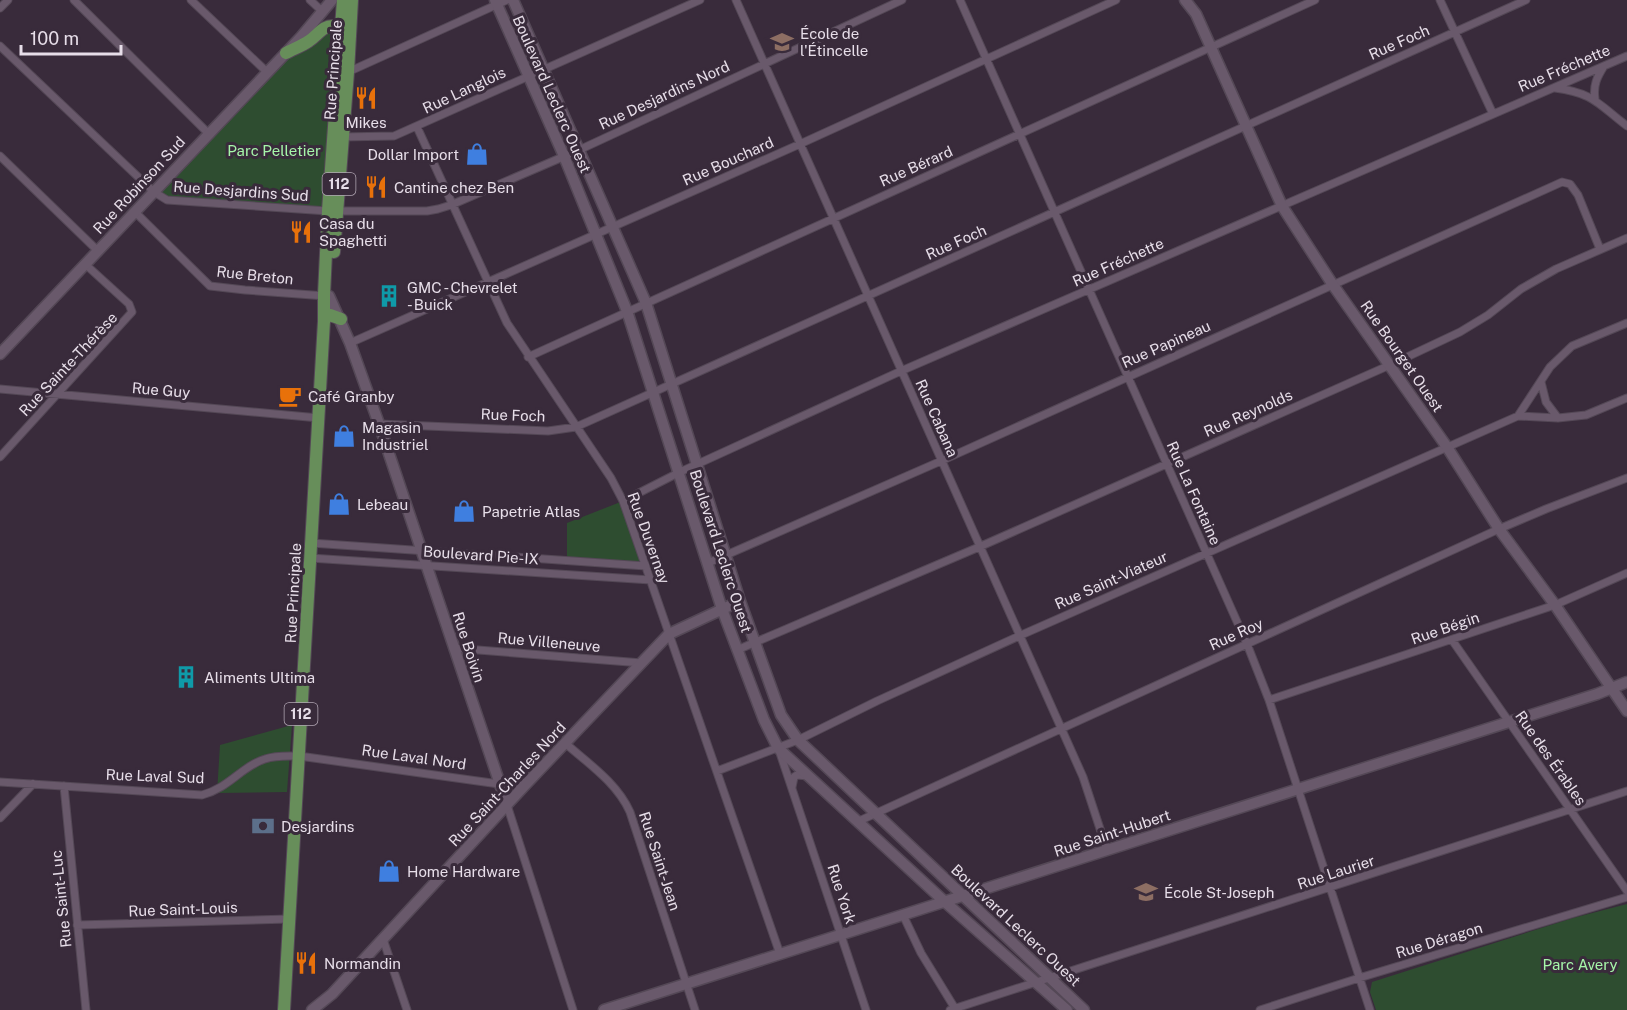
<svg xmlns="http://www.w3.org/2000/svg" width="1627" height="1010" viewBox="0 0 1627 1010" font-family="'Public Sans',sans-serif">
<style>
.green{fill:#2e4d30}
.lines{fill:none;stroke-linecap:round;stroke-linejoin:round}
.street-casing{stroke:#544856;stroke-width:9}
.secondary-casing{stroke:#544856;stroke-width:13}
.primary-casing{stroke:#544856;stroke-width:14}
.street{stroke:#69596b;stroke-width:7}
.secondary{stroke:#69596b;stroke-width:10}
.primary{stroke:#678e5a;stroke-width:12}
.labels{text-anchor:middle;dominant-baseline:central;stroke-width:6;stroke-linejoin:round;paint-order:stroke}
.shield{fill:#392b3b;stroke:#b3a8b5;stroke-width:1.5}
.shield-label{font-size:14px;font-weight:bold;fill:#e7dee9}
.poi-label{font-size:15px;fill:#e7dee9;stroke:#392b3b;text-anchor:start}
.street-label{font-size:15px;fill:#e7dee9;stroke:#392b3b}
.park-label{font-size:15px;fill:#a6f6a9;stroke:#392b3b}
</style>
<rect width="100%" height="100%" fill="#392b3b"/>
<path class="green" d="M 331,29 L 327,80 L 334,85 L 328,211 L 167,200 L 154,192 L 304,38 Z
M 623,501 L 646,566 L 567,560 L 567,523 Z
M 292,725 L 287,792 L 217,793 L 220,745 Z
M 1627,904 L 1627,1010 L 1376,1010 L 1370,992 L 1372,982 L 1573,918 Z"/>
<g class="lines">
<g class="street-casing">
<path id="street" d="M 74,0 L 209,134
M 191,0 L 267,72
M 310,0 L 323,12
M 736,0 L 1083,777 L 1107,850
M 960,0 L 1247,644 L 1269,700 L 1370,1010
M 1440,0 L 1493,114
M 0,8 L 8,0
M 0,46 L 154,192 L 167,200 L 328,211 L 427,211 L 438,209 L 451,205 L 579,150 L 902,0
M 348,72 L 507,0
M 1555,88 C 1594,93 1598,104 1627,126
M 1595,99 C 1593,85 1597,77 1604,66
M 417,127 L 507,323 L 611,478 L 623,501 L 780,954
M 341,137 L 394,136 L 700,0
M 0,156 L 98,251
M 135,212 L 210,286 L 245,290 L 326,296
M 350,343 L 800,144 L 1116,0
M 528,357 L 1315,0
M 1541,382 L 1546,402 L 1558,418
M 0,389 L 319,418
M 1518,416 L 1550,367 L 1572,346 L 1627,323
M 379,424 L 548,431 L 576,427 L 1526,0
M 0,457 L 132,312 L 129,304 L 85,264
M 623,501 L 680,472 L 901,371 L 1627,56
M 311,543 L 646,566
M 310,558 L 651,580
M 708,563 L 941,461 L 1562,182 L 1570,184 L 1578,195 L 1600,249
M 1452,640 L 1627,891
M 453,648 L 642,663
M 737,650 L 979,547 L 1390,365 L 1460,332 L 1488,315 L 1521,289 L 1556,269 L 1627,238
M 1269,700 L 1555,605 L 1627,573
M 565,743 C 589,764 617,783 630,812 L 695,1010
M 779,750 L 866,1010
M 717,771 L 798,740 L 877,701 L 1019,636 L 1518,416 L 1558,418 L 1586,415 L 1627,398
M 0,782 L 202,795 C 229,788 242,766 265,759 C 276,755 288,756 299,756 L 499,784
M 64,786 L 86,1010
M 792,787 L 794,777 L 797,775 L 808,776
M 507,805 L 573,1010
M 0,818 L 33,784
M 859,821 L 1499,529 L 1546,509 L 1627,478
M 903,915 L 921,953 L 956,1010
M 77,925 L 289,919
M 383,939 L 407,1010
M 950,1010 L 1627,791
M 1260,1010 L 1359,978 L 1627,897"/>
</g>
<g class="secondary-casing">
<path id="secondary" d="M 495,0 L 564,156 L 627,311 L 722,609 L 764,720 L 778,748 L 945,902 L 1067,1010
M 513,0 L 646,303 L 740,601 L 781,715 L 798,740 L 1084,1010
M 1185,0 L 1196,14 L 1282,206 L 1333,285 L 1447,447 L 1499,529 L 1555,605 L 1627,711
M 329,296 L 350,343 L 379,424 L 507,805
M 0,354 L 301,37 L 332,0
M 499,784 L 526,784
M 312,1010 L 332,994 L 526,784 L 669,634 L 740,601
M 604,1010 L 1597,694 L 1627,682"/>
</g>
<g class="primary-casing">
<path id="primary" d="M 286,53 C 293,49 302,46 309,41 C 318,35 323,25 334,26 L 340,37
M 334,252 L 348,72 L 352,0
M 324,321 L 327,316 L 330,315 L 341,319
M 284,1010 L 324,321 L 324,295 L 328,211 L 343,0"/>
</g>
<use href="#street" class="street"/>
<use href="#secondary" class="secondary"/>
<use href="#primary" class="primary"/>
</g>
<defs>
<g id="school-bare" transform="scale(1.8)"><path d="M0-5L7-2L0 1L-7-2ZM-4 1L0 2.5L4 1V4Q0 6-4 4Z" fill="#8d6e63" stroke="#392b3b" stroke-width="2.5" paint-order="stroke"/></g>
<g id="restaurant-bare" transform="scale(1.8)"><path d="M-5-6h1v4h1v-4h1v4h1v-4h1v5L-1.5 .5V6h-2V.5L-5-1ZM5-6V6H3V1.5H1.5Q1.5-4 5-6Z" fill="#e8710a" stroke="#392b3b" stroke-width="2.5" paint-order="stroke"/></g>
<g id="shop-bare" transform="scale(1.8)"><path d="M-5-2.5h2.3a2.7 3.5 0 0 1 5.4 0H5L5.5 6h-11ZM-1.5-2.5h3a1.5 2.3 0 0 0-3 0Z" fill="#3f7fe0" stroke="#392b3b" stroke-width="2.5" paint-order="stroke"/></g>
<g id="building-bare" transform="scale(1.8)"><path d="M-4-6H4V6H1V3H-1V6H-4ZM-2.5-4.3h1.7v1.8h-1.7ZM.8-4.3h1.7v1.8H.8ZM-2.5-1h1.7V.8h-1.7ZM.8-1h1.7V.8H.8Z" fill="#0f9aa8" stroke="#392b3b" stroke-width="2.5" paint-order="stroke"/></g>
<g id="cafe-bare" transform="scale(1.8)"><path d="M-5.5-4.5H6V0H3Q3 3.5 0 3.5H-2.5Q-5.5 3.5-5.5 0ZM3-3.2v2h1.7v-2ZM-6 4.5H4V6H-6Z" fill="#e8710a" stroke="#392b3b" stroke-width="2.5" paint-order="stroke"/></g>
<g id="bank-bare" transform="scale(1.8)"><path d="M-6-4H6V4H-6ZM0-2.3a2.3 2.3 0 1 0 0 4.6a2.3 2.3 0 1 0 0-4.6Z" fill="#5c6f8a" stroke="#392b3b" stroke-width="2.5" paint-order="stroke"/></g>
</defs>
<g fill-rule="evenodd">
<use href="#school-bare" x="782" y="42"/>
<use href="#restaurant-bare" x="366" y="98"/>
<use href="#shop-bare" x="477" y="154"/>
<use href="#restaurant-bare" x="376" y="187"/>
<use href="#restaurant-bare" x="301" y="232"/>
<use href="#building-bare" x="389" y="296"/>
<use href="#cafe-bare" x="290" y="396"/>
<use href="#shop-bare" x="344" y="436"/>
<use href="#shop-bare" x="339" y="504"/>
<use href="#shop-bare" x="464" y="511"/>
<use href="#building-bare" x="186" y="677"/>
<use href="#bank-bare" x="263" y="826"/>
<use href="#shop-bare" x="389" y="871"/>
<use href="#school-bare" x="1146" y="892"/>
<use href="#restaurant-bare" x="306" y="963"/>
</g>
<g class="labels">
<g class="shield">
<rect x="322.5" y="173" width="33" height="22" rx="4.5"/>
<rect x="284.5" y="703" width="33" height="22" rx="4.5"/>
</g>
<g class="shield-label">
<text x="339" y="184">112</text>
<text x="301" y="714">112</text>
</g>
<g class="poi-label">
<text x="800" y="33">École de<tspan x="800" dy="17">l'Étincelle</tspan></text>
<text x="366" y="122" text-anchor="middle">Mikes</text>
<text x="459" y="154" text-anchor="end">Dollar Import</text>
<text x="394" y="187">Cantine chez Ben</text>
<text x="319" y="223">Casa du<tspan x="319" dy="17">Spaghetti</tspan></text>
<text x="407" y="287">GMC - Chevrelet<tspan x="407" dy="17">- Buick</tspan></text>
<text x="308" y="396">Café Granby</text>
<text x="362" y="427">Magasin<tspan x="362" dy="17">Industriel</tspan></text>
<text x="357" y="504">Lebeau</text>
<text x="482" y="511">Papetrie Atlas</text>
<text x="204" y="677">Aliments Ultima</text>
<text x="281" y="826">Desjardins</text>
<text x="407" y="871">Home Hardware</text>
<text x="1164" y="892">École St-Joseph</text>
<text x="324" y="963">Normandin</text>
</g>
<g class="street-label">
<text transform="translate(1399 42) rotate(-24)">Rue Foch</text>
<text transform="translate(1564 68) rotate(-23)">Rue Fréchette</text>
<text transform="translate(333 70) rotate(-86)">Rue Principale</text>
<text transform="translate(464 90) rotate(-25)">Rue Langlois</text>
<text transform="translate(552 94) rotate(66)">Boulevard Leclerc Ouest</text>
<text transform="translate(664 95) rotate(-25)">Rue Desjardins Nord</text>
<text transform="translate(728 161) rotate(-24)">Rue Bouchard</text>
<text transform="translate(916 166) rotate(-24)">Rue Bérard</text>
<text transform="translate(139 185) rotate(-47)">Rue Robinson Sud</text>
<text transform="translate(241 191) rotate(4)">Rue Desjardins Sud</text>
<text transform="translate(956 242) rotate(-24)">Rue Foch</text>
<text transform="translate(1118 262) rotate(-24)">Rue Fréchette</text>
<text transform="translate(255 275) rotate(6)">Rue Breton</text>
<text transform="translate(1166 344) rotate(-24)">Rue Papineau</text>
<text transform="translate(1402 356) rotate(55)">Rue Bourget Ouest</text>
<text transform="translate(68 364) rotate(-47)">Rue Sainte-Thérèse</text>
<text transform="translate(161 390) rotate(5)">Rue Guy</text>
<text transform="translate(1248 413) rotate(-24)">Rue Reynolds</text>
<text transform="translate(513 415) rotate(2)">Rue Foch</text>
<text transform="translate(937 418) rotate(66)">Rue Cabana</text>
<text transform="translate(1194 493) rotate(66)">Rue La Fontaine</text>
<text transform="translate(649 538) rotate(70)">Rue Duvernay</text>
<text transform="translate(721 551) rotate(72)">Boulevard Leclerc Ouest</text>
<text transform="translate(481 555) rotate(4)">Boulevard Pie-IX</text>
<text transform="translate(1111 580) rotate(-24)">Rue Saint-Viateur</text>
<text transform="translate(293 593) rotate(-87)">Rue Principale</text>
<text transform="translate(1445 628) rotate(-19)">Rue Bégin</text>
<text transform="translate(1236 634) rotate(-24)">Rue Roy</text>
<text transform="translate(549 642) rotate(5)">Rue Villeneuve</text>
<text transform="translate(469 647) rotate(72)">Rue Boivin</text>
<text transform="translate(414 757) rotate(8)">Rue Laval Nord</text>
<text transform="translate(1551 758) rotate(55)">Rue des Érables</text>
<text transform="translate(155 776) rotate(2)">Rue Laval Sud</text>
<text transform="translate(507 784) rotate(-47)">Rue Saint-Charles Nord</text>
<text transform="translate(1112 833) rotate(-18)">Rue Saint-Hubert</text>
<text transform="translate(660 861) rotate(72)">Rue Saint-Jean</text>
<text transform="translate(1336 872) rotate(-18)">Rue Laurier</text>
<text transform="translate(842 894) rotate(72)">Rue York</text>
<text transform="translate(61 899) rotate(-96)">Rue Saint-Luc</text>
<text transform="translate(183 909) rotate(-2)">Rue Saint-Louis</text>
<text transform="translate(1016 925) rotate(43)">Boulevard Leclerc Ouest</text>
<text transform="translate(1439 940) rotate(-17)">Rue Déragon</text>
</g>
<g class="park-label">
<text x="274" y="150">Parc Pelletier</text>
<text x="1580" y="964">Parc Avery</text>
</g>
</g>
<path d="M21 45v9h100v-9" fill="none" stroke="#e7dee9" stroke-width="3"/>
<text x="30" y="45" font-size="18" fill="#e7dee9" stroke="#392b3b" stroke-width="4.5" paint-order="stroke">100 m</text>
</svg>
